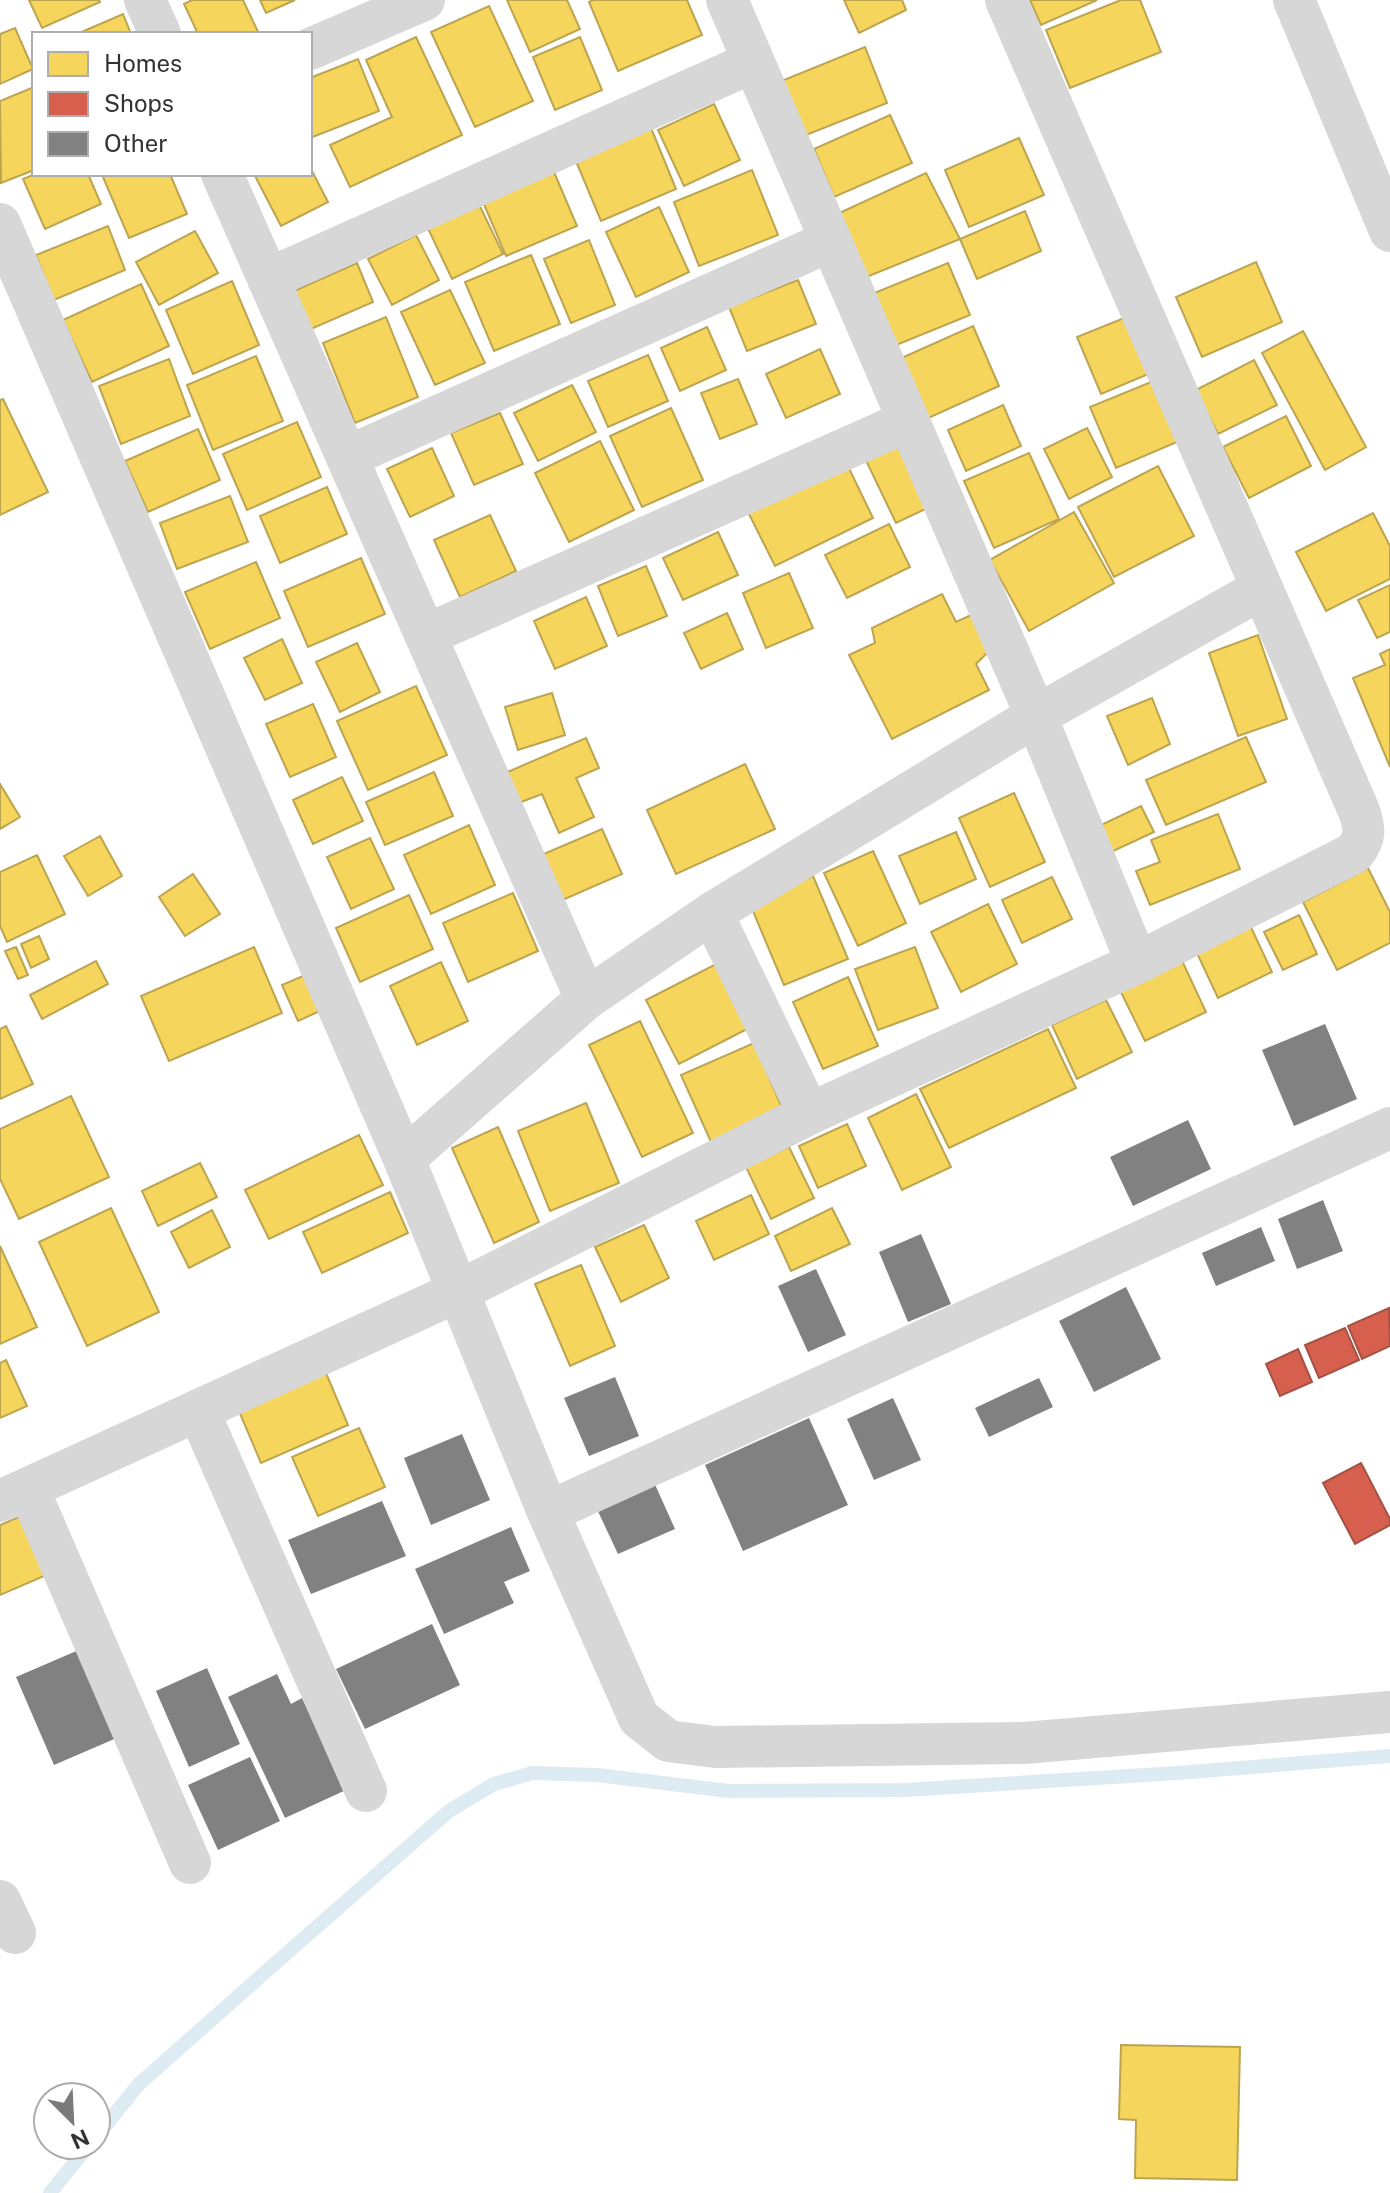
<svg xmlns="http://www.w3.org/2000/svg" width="1390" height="2193" viewBox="0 0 1390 2193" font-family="'Public Sans',sans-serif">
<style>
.homes{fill:#f6d55c;stroke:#bca450;stroke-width:2}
.shops{fill:#d6604d;stroke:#a55245;stroke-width:2}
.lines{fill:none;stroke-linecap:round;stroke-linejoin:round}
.stream{stroke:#ddebf3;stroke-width:14}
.building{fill:#818181}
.minor{stroke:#d7d7d7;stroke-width:42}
</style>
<rect width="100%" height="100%" fill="#fff"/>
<path class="homes" d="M 29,0 L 99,0 L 100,2 L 42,28 Z
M 192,0 L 243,0 L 259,34 L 198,34 L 184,4 Z
M 260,0 L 295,0 L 266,13 Z
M 507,0 L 567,0 L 580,29 L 530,52 Z
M 593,0 L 687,0 L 702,35 L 618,71 L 589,2 Z
M 844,0 L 902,0 L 906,10 L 859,33 Z
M 1030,0 L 1097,0 L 1041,25 Z
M 1121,0 L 1140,0 L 1161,52 L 1070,88 L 1046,30 Z
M 489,6 L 533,101 L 475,127 L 431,32 Z
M 123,14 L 131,34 L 77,34 Z
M 15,28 L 33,69 L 0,84 L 0,34 Z
M 416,37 L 462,135 L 350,187 L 330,145 L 392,117 L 366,60 Z
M 580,37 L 602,90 L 555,110 L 533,57 Z
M 865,47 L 887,103 L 801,137 L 779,82 Z
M 358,59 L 379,111 L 310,138 L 310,78 Z
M 34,87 L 34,170 L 1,183 L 0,101 Z
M 714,104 L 740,160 L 684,186 L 658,130 Z
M 890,115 L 912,163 L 834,197 L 814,149 Z
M 649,123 L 676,189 L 601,221 L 573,154 Z
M 1019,138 L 1044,195 L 969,227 L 945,170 Z
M 310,167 L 328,202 L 281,226 L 254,174 L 310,174 Z
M 752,170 L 778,235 L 699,266 L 674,202 Z
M 554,172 L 577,226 L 506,256 L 483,202 Z
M 926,173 L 960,239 L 864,278 L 835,215 Z
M 35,174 L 88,174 L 101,204 L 45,229 L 23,179 Z
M 110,174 L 170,174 L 187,214 L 129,238 L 103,177 Z
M 475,196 L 503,254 L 452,279 L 424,220 Z
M 659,207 L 689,272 L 636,297 L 606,232 Z
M 1025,211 L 1041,251 L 977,279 L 960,239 Z
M 108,226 L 125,270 L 54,300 L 36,255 Z
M 195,231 L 218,273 L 159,305 L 136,262 Z
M 416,235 L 439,280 L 392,305 L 368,259 Z
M 589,240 L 615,305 L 571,323 L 544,259 Z
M 531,255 L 560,324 L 494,351 L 465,282 Z
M 1256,262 L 1282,322 L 1202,357 L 1176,297 Z
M 357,263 L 373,302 L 311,329 L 294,291 Z
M 948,263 L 970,315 L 889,348 L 867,296 Z
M 798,280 L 816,324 L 747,351 L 729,307 Z
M 232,281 L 259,345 L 193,374 L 166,310 Z
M 141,284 L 169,346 L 92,382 L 63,320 Z
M 450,290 L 485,363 L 435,385 L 401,312 Z
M 1134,314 L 1158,370 L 1101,394 L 1077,337 Z
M 386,317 L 418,397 L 355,423 L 323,343 Z
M 973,326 L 999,386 L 924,420 L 897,360 Z
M 707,327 L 726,370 L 680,391 L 661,348 Z
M 1303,331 L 1366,447 L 1325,470 L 1262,353 Z
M 820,349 L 840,394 L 786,418 L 766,374 Z
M 648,355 L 668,401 L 608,427 L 588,381 Z
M 256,356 L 283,421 L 213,450 L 187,385 Z
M 169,359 L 190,416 L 121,444 L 99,386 Z
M 1254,360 L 1277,405 L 1218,434 L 1196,390 Z
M 738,379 L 757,424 L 720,439 L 701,393 Z
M 1151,382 L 1177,442 L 1116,468 L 1090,407 Z
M 572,385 L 596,432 L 538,461 L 514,413 Z
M 3,399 L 48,492 L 0,515 L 0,400 Z
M 1003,405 L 1021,446 L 966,471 L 948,430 Z
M 671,408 L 703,480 L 642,507 L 610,436 Z
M 500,413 L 523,464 L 474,485 L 451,433 Z
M 1286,416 L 1311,466 L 1249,498 L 1223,447 Z
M 297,422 L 321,477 L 247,510 L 223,454 Z
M 1087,428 L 1112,477 L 1069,499 L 1044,449 Z
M 198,429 L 220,480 L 148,512 L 125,461 Z
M 906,429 L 940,502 L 896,523 L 861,450 Z
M 600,441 L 634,510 L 569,542 L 535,473 Z
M 432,448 L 454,496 L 410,517 L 387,469 Z
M 1029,453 L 1059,519 L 994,548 L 964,481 Z
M 843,456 L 873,518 L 775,566 L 744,504 Z
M 1158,466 L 1194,536 L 1114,577 L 1078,507 Z
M 327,487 L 347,534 L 280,563 L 260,516 Z
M 230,496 L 248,542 L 177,569 L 160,523 Z
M 1074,512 L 1114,583 L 1029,631 L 990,560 Z
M 1373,513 L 1390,546 L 1390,579 L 1326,611 L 1296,552 Z
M 490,515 L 516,571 L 460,597 L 434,540 Z
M 889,524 L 910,567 L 847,598 L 825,555 Z
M 718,532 L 738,575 L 683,600 L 663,558 Z
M 361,558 L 385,614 L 308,647 L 284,591 Z
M 256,562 L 280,618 L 210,649 L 185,592 Z
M 646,566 L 667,616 L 618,636 L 598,586 Z
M 789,573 L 813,628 L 766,648 L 743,593 Z
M 1390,585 L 1390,632 L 1377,638 L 1358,600 Z
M 942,594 L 956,622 L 971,615 L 989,651 L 976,664 L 989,690 L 892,739 L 849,655 L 875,643 L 872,628 Z
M 586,597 L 607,646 L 555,669 L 534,621 Z
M 727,613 L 743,649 L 701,669 L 684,633 Z
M 1258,635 L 1287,719 L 1238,736 L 1209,653 Z
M 282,639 L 302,683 L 265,700 L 244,658 Z
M 357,643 L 380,692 L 340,712 L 316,662 Z
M 1390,649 L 1390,767 L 1353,678 L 1385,665 L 1380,654 Z
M 416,686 L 447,755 L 368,790 L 337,721 Z
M 552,693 L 565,735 L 518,750 L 505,707 Z
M 1152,698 L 1170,744 L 1128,765 L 1107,716 Z
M 313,704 L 336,757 L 290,777 L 266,724 Z
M 1246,737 L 1266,782 L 1166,825 L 1146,780 Z
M 586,738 L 599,768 L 576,778 L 594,817 L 559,833 L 542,794 L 516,804 L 503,774 Z
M 745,764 L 775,829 L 676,874 L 647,810 Z
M 434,772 L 453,816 L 385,845 L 366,802 Z
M 342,777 L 363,821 L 313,844 L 293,800 Z
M 0,784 L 20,817 L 0,829 Z
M 1014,793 L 1045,862 L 990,887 L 959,818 Z
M 1141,806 L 1154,832 L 1109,853 L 1097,827 Z
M 1218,814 L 1240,869 L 1150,905 L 1136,871 L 1160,862 L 1151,840 Z
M 469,825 L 495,885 L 431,914 L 404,855 Z
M 602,829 L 622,874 L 558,902 L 539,856 Z
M 956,832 L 976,879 L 920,904 L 899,856 Z
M 100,836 L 122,876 L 88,896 L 64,856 Z
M 370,838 L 394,889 L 351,909 L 327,857 Z
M 873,851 L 906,923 L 858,946 L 824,873 Z
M 37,855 L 65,914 L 7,942 L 0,926 L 0,872 Z
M 1368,868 L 1390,912 L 1390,943 L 1337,970 L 1303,902 Z
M 193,874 L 220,914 L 185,936 L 159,897 Z
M 813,876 L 848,959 L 784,985 L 750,904 Z
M 1052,877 L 1072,919 L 1022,943 L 1002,900 Z
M 513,893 L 538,951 L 468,982 L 443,923 Z
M 409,895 L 433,949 L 360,982 L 336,928 Z
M 988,904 L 1017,964 L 961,992 L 931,932 Z
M 1299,915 L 1317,954 L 1283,970 L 1264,932 Z
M 1249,923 L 1272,972 L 1218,998 L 1195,949 Z
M 39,936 L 49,959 L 31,968 L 21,944 Z
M 16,947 L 28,975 L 18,979 L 5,951 Z
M 254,947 L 282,1013 L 169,1061 L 141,996 Z
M 915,947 L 938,1008 L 878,1030 L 855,969 Z
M 1177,950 L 1206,1012 L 1145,1041 L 1115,980 Z
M 96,961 L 108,984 L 42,1019 L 30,995 Z
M 441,962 L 468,1021 L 417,1045 L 390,986 Z
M 718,963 L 751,1027 L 679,1064 L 646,1000 Z
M 303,976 L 320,1011 L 298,1021 L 282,985 Z
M 848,977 L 878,1046 L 823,1069 L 793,1002 Z
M 1106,1000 L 1132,1052 L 1077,1079 L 1052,1025 Z
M 640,1021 L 693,1133 L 642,1157 L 589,1045 Z
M 6,1026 L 33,1084 L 0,1099 L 0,1029 Z
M 1048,1029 L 1076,1088 L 949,1148 L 920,1089 Z
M 754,1043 L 783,1110 L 711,1142 L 681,1075 Z
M 916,1094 L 951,1167 L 902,1190 L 868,1118 Z
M 71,1096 L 109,1177 L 19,1219 L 0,1179 L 0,1129 Z
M 586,1103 L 619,1183 L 550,1211 L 518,1131 Z
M 847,1124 L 866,1166 L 818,1188 L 799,1146 Z
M 498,1127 L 539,1222 L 494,1243 L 452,1148 Z
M 359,1135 L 383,1185 L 269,1239 L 245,1190 Z
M 789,1147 L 814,1198 L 771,1219 L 746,1167 Z
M 200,1163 L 217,1197 L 158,1226 L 142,1191 Z
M 390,1192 L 408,1233 L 322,1273 L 303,1232 Z
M 751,1195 L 769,1234 L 714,1260 L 696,1221 Z
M 111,1208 L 159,1312 L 87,1346 L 39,1242 Z
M 832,1208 L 850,1244 L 791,1271 L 775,1236 Z
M 212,1210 L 230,1247 L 189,1268 L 171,1232 Z
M 644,1225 L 669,1278 L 621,1302 L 595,1247 Z
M 0,1246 L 37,1327 L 0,1344 Z
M 581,1265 L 615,1346 L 570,1366 L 535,1284 Z
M 6,1360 L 27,1406 L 0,1418 L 0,1363 Z
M 323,1366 L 348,1425 L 261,1463 L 236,1404 Z
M 359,1428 L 385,1487 L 318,1516 L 292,1457 Z
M 26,1514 L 51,1573 L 0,1595 L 0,1525 Z
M 1121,2045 L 1240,2047 L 1237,2180 L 1135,2178 L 1136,2120 L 1119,2119 Z"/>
<path class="shops" d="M 1389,1308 L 1390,1346 L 1362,1359 L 1348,1326 Z
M 1345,1328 L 1359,1360 L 1319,1378 L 1305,1345 Z
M 1298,1349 L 1312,1382 L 1280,1396 L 1266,1364 Z
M 1361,1463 L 1390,1519 L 1390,1525 L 1355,1544 L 1323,1483 Z"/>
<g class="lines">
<path class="stream" d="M 96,2137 L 139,2084 L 279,1960 L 449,1811 L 494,1784 L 532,1773 L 597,1775 L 729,1791 L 905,1790 L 1177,1773 L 1390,1756
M 50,2193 L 89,2145"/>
</g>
<path class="building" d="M 1325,1024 L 1357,1099 L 1294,1126 L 1262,1050 Z
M 1188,1120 L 1211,1169 L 1133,1206 L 1110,1157 Z
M 1323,1200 L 1343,1251 L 1297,1269 L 1278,1219 Z
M 1261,1227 L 1275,1261 L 1216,1286 L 1202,1253 Z
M 921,1234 L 951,1304 L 908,1322 L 879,1252 Z
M 816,1269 L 846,1335 L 808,1352 L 778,1286 Z
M 1126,1287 L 1161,1359 L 1094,1392 L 1059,1321 Z
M 615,1377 L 639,1436 L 589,1456 L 564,1398 Z
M 1039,1378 L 1053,1407 L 989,1437 L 975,1408 Z
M 893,1398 L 921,1460 L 874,1480 L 847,1419 Z
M 809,1418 L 848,1505 L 743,1551 L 705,1465 Z
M 462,1434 L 490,1500 L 431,1525 L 404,1458 Z
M 653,1480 L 675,1529 L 618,1554 L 595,1505 Z
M 382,1501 L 406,1556 L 311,1594 L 288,1540 Z
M 511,1527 L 530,1571 L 504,1582 L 514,1603 L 444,1634 L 415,1569 Z
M 432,1624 L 460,1685 L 365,1729 L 336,1669 Z
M 81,1649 L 119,1737 L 54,1765 L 16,1677 Z
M 207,1668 L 240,1744 L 189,1767 L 156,1691 Z
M 277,1674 L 291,1704 L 302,1698 L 346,1790 L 285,1818 L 228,1697 Z
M 250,1757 L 280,1821 L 218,1850 L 188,1785 Z"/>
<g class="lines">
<path class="minor" d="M 145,0 L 160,34
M 727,0 L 1036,716 L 1137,963
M 1294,0 L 1390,231
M 310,49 L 424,0
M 222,174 L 586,999
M 0,224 L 404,1159 L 548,1512 L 639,1718 L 668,1741 L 715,1747 L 1024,1743 L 1390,1712
M 268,279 L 753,62
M 347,457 L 830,241
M 426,635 L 908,421
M 712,913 L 809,1114
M 404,1159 L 586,999 L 712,913 L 1036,716 L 1261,589
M 198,1410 L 366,1791
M 28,1488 L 190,1863
M 0,1501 L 459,1291 L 809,1114 L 1137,963 L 1354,853 C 1366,838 1365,829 1359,811 L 1006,0
M 548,1512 L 1390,1128
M 0,1901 L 15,1933"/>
</g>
<rect x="32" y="32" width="280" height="144" fill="#ffffff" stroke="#adadad" stroke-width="2"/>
<rect x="48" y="52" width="40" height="24" fill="#f6d55c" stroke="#adadad" stroke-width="2"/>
<text x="104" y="72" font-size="24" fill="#333333">Homes</text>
<rect x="48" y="92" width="40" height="24" fill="#d6604d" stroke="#adadad" stroke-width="2"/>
<text x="104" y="112" font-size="24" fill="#333333">Shops</text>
<rect x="48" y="132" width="40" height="24" fill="#818181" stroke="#adadad" stroke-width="2"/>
<text x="104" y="152" font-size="24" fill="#333333">Other</text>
<g transform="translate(72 2121) rotate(156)"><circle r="38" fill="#ffffff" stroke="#adadad" stroke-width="2"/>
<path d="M0-6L14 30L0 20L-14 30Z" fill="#7a7a7a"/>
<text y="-12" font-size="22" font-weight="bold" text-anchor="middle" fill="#333333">N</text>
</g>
</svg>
